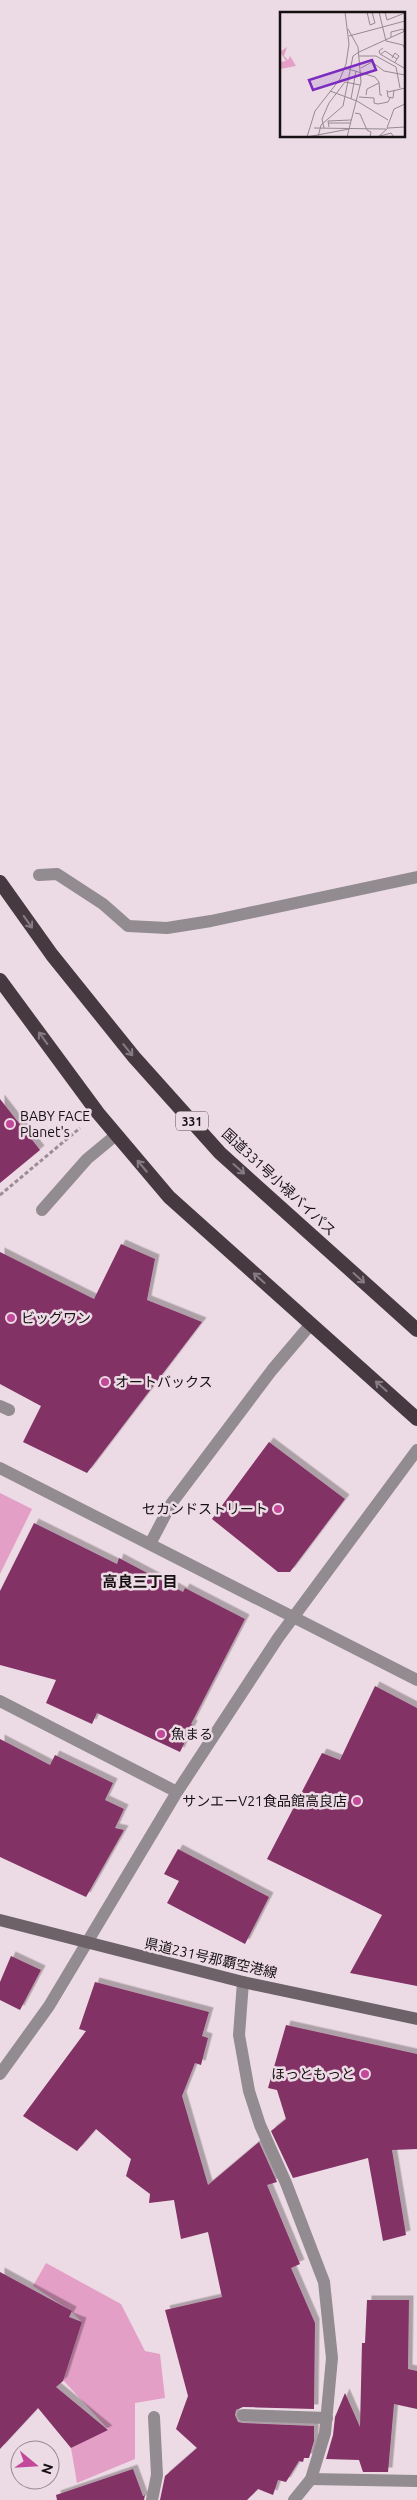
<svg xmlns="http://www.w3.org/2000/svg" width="417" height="2500" viewBox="0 0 417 2500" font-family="Ubuntu,'Noto Sans JP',sans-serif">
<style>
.green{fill:#e49fc7}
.building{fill:#833166;filter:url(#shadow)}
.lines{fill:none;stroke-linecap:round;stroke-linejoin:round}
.path{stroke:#9a8d94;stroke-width:3;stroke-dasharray:4 2.5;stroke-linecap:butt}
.service{stroke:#928b8f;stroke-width:12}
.minor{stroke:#928b8f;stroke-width:12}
.tertiary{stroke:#928b8f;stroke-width:12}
.secondary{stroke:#6c6268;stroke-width:12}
.trunk{stroke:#463a40;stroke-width:14}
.oneway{stroke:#887a82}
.poi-dot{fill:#c34899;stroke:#ecdbe4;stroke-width:2}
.labels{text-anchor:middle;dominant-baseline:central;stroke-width:5;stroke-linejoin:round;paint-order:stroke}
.shield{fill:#ecdbe4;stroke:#564d52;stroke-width:1}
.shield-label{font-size:12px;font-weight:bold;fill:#161013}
.poi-label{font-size:14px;fill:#161013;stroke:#ecdbe4;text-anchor:start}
.street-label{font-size:14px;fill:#161013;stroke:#ecdbe4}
.neighbourhood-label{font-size:15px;font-weight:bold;fill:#161013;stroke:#ecdbe4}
.inset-road{fill:none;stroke:#968a90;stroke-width:1}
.view{fill:#7b2cbf;fill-opacity:0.15;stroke:#7b2cbf;stroke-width:2.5}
.inset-edge{fill:none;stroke:#161013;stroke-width:2.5}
</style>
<defs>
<filter id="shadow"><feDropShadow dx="4.5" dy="-4.5" stdDeviation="0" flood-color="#0004"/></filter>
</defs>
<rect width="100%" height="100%" fill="#ecdbe4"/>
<path class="green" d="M 0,1493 L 32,1509 L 0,1574 Z
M 46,2263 L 121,2304 L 145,2351 L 160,2354 L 165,2398 L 135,2403 L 135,2459 L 77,2483 L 71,2448 L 108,2429 L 63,2380 L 82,2322 L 71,2311 L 33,2286 Z"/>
<path class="building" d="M 0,1099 L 40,1150 L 0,1183 Z
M 121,1244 L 155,1259 L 147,1300 L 202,1322 L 87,1473 L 23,1442 L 41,1406 L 0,1384 L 0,1252 L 94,1299 Z
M 269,1442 L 345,1499 L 290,1572 L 278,1572 L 212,1519 Z
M 34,1523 L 117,1564 L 119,1558 L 183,1592 L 185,1588 L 245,1619 L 191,1724 L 193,1725 L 180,1752 L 97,1713 L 92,1724 L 46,1703 L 56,1680 L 0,1665 L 0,1591 Z
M 375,1686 L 417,1708 L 417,1986 L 350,1973 L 382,1915 L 267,1859 L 322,1753 L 340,1760 Z
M 0,1739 L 50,1765 L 55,1755 L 113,1783 L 105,1800 L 124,1809 L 115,1828 L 124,1830 L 86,1897 L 0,1857 Z
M 178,1849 L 269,1897 L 245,1944 L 167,1903 L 179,1881 L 164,1874 Z
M 11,1956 L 41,1970 L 20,2010 L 0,2000 L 0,1982 Z
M 95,1982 L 209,2012 L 202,2036 L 208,2038 L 201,2065 L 195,2063 L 182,2096 L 208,2185 L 259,2142 L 277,2182 L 267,2185 L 300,2264 L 291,2268 L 315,2323 L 314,2409 L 243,2407 L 236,2410 L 235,2415 L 238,2422 L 243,2423 L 314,2426 L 314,2441 L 309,2458 L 304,2458 L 303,2462 L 299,2461 L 286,2482 L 278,2480 L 273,2495 L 258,2489 L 247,2500 L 160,2500 L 165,2476 L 197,2448 L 176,2429 L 188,2396 L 165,2310 L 222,2297 L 208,2232 L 181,2239 L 174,2200 L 149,2203 L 150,2194 L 126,2176 L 131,2159 L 96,2129 L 77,2151 L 23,2116 L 86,2031 L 79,2029 Z
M 286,2025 L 417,2054 L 417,2149 L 392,2150 L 406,2235 L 383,2241 L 368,2158 L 293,2178 L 271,2131 L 286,2119 L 277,2090 L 268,2088 Z
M 0,2272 L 72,2311 L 69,2317 L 82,2322 L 63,2381 L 56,2387 L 108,2430 L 71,2448 L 38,2408 L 0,2449 Z
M 367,2300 L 409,2300 L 408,2369 L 417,2371 L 417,2409 L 394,2404 L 388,2472 L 363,2472 L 359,2460 L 326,2459 L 333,2435 L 335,2417 L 345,2393 L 360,2427 L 362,2343 L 365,2343 Z
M 133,2469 L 143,2496 L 145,2495 L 144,2500 L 57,2500 L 56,2495 Z"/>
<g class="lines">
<path class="path" d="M 0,1195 L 80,1128"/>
<path class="service" d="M 39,875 L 57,874 L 103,904 L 128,926 L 167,928 L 211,921 L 417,877
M 42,1210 L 87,1159 L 116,1135
M 0,1406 L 9,1410
M 150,1544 L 171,1504 L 272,1370 L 311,1324"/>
<path class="minor" d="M 0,1701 L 177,1792
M 0,2074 L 49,2006 L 177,1792 L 278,1638 L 417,1450
M 243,2415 L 327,2418
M 311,2479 L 417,2481
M 152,2500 L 157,2475 L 154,2417"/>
<path class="tertiary" d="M 0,1468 L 417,1680
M 243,1982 L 239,2035 L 249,2091 L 260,2125 L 286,2183 L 324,2282 L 332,2358 L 325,2433 L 311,2479 L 294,2500"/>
<path class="secondary" d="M 0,1920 L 243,1982 L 417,2019"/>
<path class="trunk" d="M 0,882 L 52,955 L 134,1057 L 220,1153 L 417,1330
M 0,980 L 98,1113 L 169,1197 L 417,1419"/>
</g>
<defs><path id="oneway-shaft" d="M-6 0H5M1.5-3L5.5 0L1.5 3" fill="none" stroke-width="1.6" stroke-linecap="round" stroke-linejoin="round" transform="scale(1.25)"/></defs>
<g class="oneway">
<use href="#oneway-shaft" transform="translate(28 922) rotate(55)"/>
<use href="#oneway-shaft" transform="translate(43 1038) rotate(-126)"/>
<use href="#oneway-shaft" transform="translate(128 1050) rotate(51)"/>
<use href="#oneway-shaft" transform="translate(142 1166) rotate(-130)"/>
<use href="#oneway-shaft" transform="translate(239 1169) rotate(42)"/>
<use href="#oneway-shaft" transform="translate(259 1278) rotate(-138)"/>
<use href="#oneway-shaft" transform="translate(359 1278) rotate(42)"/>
<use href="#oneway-shaft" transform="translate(381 1386) rotate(-138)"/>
</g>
<g class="poi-dot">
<circle cx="10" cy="1124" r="5"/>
<circle cx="11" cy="1318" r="5"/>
<circle cx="105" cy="1382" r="5"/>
<circle cx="278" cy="1509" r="5"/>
<circle cx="161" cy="1734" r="5"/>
<circle cx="357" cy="1801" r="5"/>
<circle cx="365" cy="2074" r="5"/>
</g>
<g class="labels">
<rect class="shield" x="176" y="1111.5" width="32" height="19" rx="4"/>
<g class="shield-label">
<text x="192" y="1121">331</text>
</g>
<g class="poi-label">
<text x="20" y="1116">BABY FACE<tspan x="20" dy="16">Planet's</tspan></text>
<text x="21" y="1318">ビッグワン</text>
<text x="115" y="1382">オートバックス</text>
<text x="268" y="1509" text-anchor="end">セカンドストリート</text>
<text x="171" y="1734">魚まる</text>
<text x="347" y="1801" text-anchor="end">サンエーV21食品館高良店</text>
<text x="355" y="2074" text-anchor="end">ほっともっと</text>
</g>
<g class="street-label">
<text transform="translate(279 1182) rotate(43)">国道331号小禄バイパス</text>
<text transform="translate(211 1958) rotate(13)">県道231号那覇空港線</text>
</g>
<g class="neighbourhood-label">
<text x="140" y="1581">高良三丁目</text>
</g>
</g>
<g transform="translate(280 12)">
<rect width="125" height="125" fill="#ecdbe4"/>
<path d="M 7,35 L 4,44 L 8,48 L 10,44 L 16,54 L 0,57 L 0,50 L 6,49 L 0,40 Z" fill="#e49fc7"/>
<path class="inset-road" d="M 87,0 L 90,13 L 95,11 L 92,0M 99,0 L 106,29 L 123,33 L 125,37M 105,0 L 107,8 L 125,1M 69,24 L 125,9M 111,25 L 111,20 L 123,17 L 124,19M 103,36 L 99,39 L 100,42 L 124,56M 79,40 L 125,19M 101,42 L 105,39 L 117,47M 79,44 L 96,44 L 116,55 L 120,76M 112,46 L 115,41 L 119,44 L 115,50M 65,56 L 95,65 L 99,70 L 100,83 L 102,83M 81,56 L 92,50 L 104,59 L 125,63M 107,78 L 108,85 L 113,86 L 114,78M 50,79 L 77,89 L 108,108M 108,80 L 125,76M 86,83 L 87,77 L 99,71M 79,85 L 94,86 L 94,91 L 98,92 L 108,90 L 110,86M 71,87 L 76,59M 75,101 L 80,102 L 87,118 L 91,120 L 90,125M 49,111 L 70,111M 49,115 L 48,109 L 71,108M 34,116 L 106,117M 44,116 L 42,107 L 49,91 L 65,70 L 80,73M 107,116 L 114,97 L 125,92M 100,124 L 111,121 L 114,125M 27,125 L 69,117M 27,125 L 35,99 L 60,67 L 66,52 L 69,32 L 65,0M 38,125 L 41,113 L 63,94 L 73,44 L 79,40M 67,125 L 81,70 L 78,35 L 68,17M 98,125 L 108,116 L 125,115"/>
<path class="view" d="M 92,48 L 96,58 L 33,78 L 29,68 Z"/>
<rect width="125" height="125" class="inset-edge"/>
</g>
<g transform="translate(35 2465) rotate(108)"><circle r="24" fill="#ecdbe4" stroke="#968a90"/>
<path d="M0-4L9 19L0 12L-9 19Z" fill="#c34899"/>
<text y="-8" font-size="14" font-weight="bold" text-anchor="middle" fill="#161013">N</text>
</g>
</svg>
